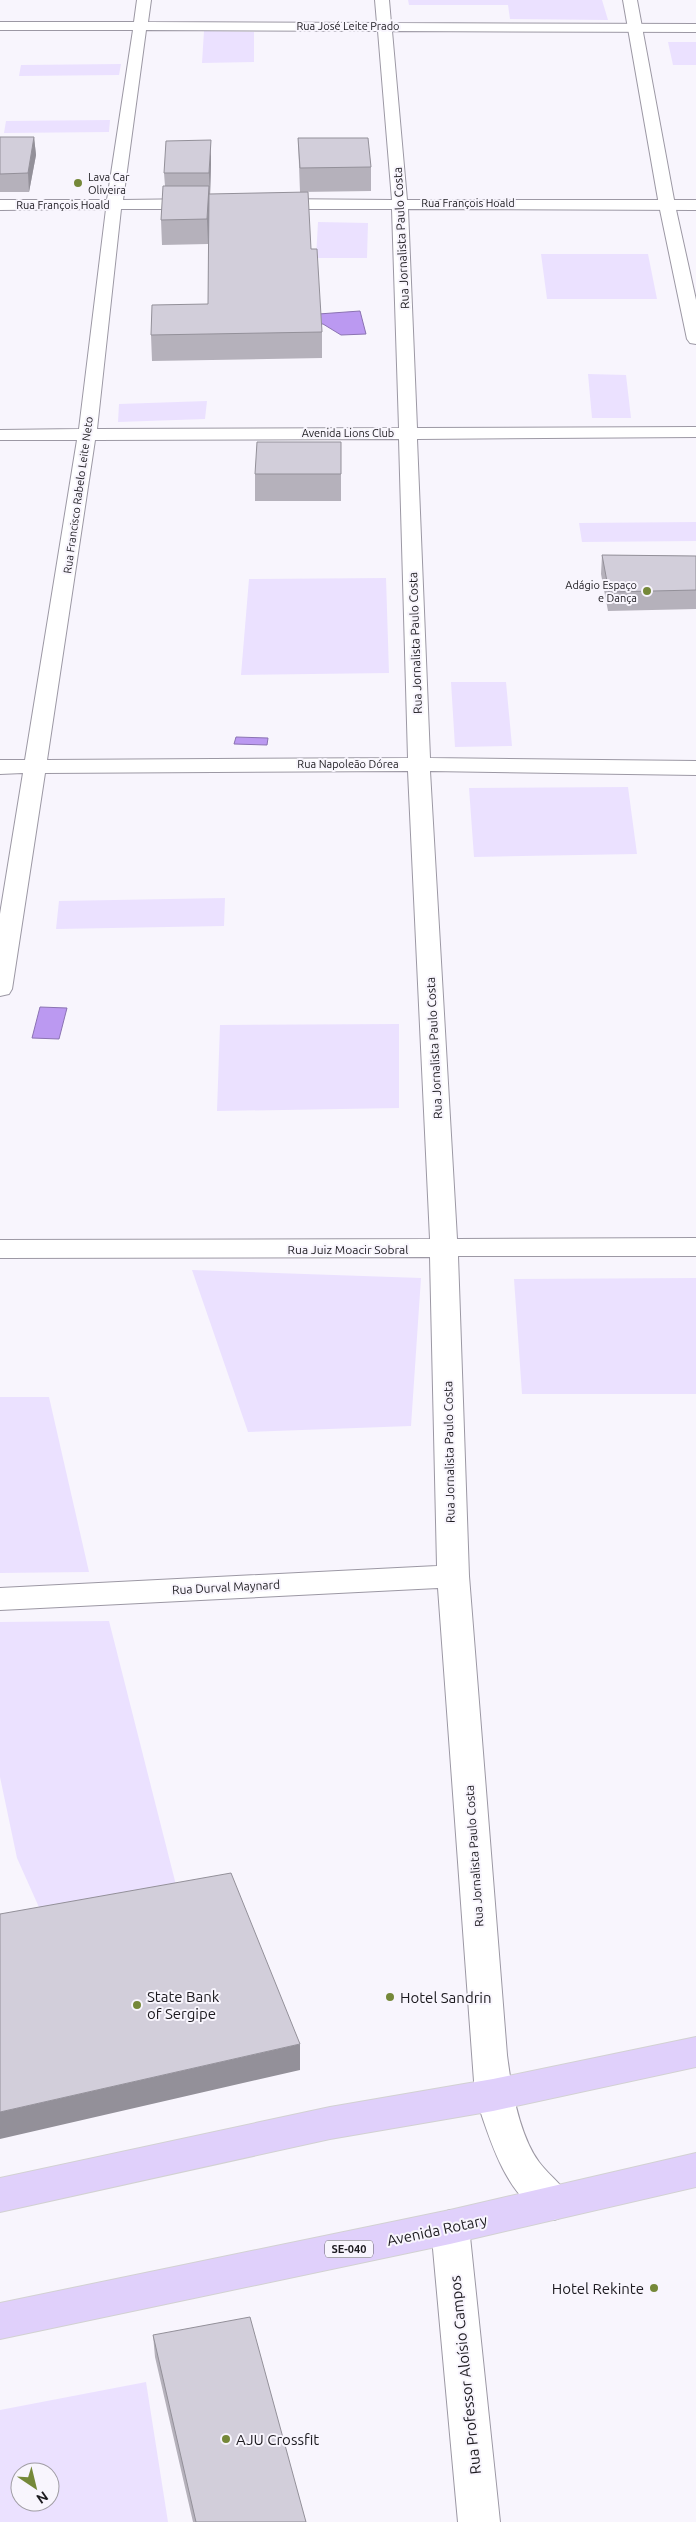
<svg xmlns="http://www.w3.org/2000/svg" width="696" height="2522" viewBox="0 0 696 2522" font-family="Ubuntu,sans-serif">
<style>
.green{fill:#ebe1ff;fill-rule:evenodd}
.water{fill:#bb99f1;stroke:#8b73b2}
.lines{fill:none;stroke-linecap:round;stroke-linejoin:round}
.minor-casing{stroke:#9c98a4;stroke-width:2}
.tertiary-casing{stroke:#9c98a4;stroke-width:2}
.primary-casing{stroke:#d2d1d2;stroke-width:2}
.minor{fill:#fff;fill-rule:evenodd}
.tertiary{fill:#fff;fill-rule:evenodd}
.primary{fill:#e0d0fb;fill-rule:evenodd}
.wall{fill:#b5b1bb}
.shaded-wall{fill:#939099}
.building{fill:#d2ceda;stroke:#939099}
.poi-dot{fill:#758839;stroke:#f8f5fd;stroke-width:2}
.labels{text-anchor:middle;dominant-baseline:central;stroke-width:4;stroke-linejoin:round;paint-order:stroke}
.far-street-label{font-size:11px;fill:#1c1a1f;stroke:#f8f5fd}
.far-poi-label{font-size:11px;fill:#1c1a1f;stroke:#f8f5fd;text-anchor:start}
.shield{fill:#f8f5fd;stroke:#5e5c62;stroke-width:1}
.shield-label{font-size:11px;font-weight:bold;fill:#1c1a1f}
.street-label{font-size:12px;fill:#1c1a1f;stroke:#f8f5fd}
.near-poi-label{font-size:15px;fill:#1c1a1f;stroke:#f8f5fd;text-anchor:start}
.near-street-label{font-size:15px;fill:#1c1a1f;stroke:#f8f5fd}
</style>
<rect width="100%" height="100%" fill="#f8f5fd"/>
<path class="green" d="M 408,0 L 602,0 L 608,20 L 510,19 L 508,5 L 409,5 Z
M 204,31 L 254,32 L 254,62 L 202,63 Z
M 668,42 L 696,42 L 696,65 L 673,65 Z
M 121,64 L 119,75 L 19,76 L 21,65 Z
M 110,120 L 109,132 L 4,133 L 6,121 Z
M 318,222 L 368,223 L 367,258 L 316,258 Z
M 541,254 L 648,254 L 657,299 L 547,299 Z
M 588,374 L 626,375 L 631,418 L 592,418 Z
M 207,401 L 205,419 L 118,422 L 119,404 Z
M 696,522 L 696,541 L 582,542 L 579,523 Z
M 386,578 L 389,673 L 241,675 L 249,579 Z
M 451,682 L 506,682 L 512,746 L 455,747 Z
M 628,787 L 637,854 L 474,857 L 469,788 Z
M 225,898 L 224,926 L 56,929 L 59,901 Z
M 399,1024 L 399,1108 L 217,1111 L 220,1025 Z
M 192,1270 L 421,1278 L 411,1426 L 248,1432 Z
M 696,1278 L 696,1394 L 522,1394 L 514,1279 Z
M 0,1397 L 49,1397 L 89,1572 L 0,1573 Z
M 109,1621 L 176,1885 L 42,1914 L 17,1858 L 0,1777 L 0,1622 Z
M 146,2382 L 168,2522 L 0,2522 L 0,2410 ZM 20,2472 L 50,2472 L 50,2502 L 20,2502 Z"/>
<path class="water" d="M 360,311 L 366,334 L 341,335 L 323,324 L 278,323 L 277,317 Z
M 236,737 L 268,738 L 267,745 L 234,744 Z
M 40,1007 L 67,1008 L 59,1039 L 32,1038 Z"/>
<g class="lines">
<g class="minor-casing">
<path id="minor" d="M 137,0 L 151,0 L 148,22 L 377,23 L 375,0 L 389,0 L 391,23 L 696,24 L 696,32 L 392,31 L 407,200 L 696,200 L 696,210 L 408,209 L 417,428 L 696,427 L 696,437 L 417,439 L 430,758 L 696,761 L 696,775 L 430,771 L 457,1239 L 696,1238 L 696,1256 L 458,1256 L 469,1576 L 507,2055 C 511,2087 519,2135 539,2162 C 550,2177 565,2186 573,2203 L 567,2215 L 554,2220 C 506,2202 490,2139 475,2095 L 438,1588 L 0,1610 L 0,1588 L 437,1566 L 430,1257 L 0,1258 L 0,1240 L 430,1239 L 408,771 L 45,773 L 12,989 L 9,994 L 0,996 L 0,914 L 23,773 L 0,774 L 0,760 L 25,760 L 77,440 L 0,440 L 0,430 L 79,429 L 106,209 L 0,210 L 0,200 L 107,200 L 133,30 L 0,30 L 0,22 L 134,22 ZM 146,30 L 378,31 L 392,200 L 271,199 L 263,204 L 271,209 L 392,209 L 399,428 L 97,429 L 121,209 L 198,209 L 206,204 L 198,199 L 123,200 ZM 399,439 L 408,758 L 47,760 L 95,440 Z"/>
</g>
<g class="tertiary-casing">
<path id="tertiary" d="M 623,0 L 637,0 L 675,205 L 696,300 L 696,344 L 690,343 L 687,339 L 659,205 Z
M 450,2210 L 464,2215 L 469,2227 L 500,2522 L 458,2522 L 431,2227 L 436,2215 Z"/>
</g>
<g class="primary-casing">
<path id="primary" d="M 696,2037 L 696,2067 L 493,2111 L 330,2139 L 0,2212 L 0,2178 L 330,2107 L 493,2079 Z
M 696,2153 L 696,2187 L 450,2244 L 0,2339 L 0,2303 L 450,2210 Z"/>
</g>
<use href="#minor" class="minor"/>
<use href="#tertiary" class="tertiary"/>
<use href="#primary" class="primary"/>
</g>
<path class="wall" d="M 0,137 L 34,137 L 36,155 L 29,192 L 0,192 Z
M 298,138 L 371,167 L 371,191 L 300,192 Z
M 211,164 L 210,194 L 311,249 L 322,332 L 322,358 L 152,361 L 151,335 L 208,304 L 209,230 L 208,244 L 162,245 L 161,220 L 165,186 L 164,173 Z
M 341,442 L 341,501 L 255,501 L 255,474 Z
M 602,555 L 696,556 L 696,609 L 608,611 L 601,574 Z
M 153,2335 L 306,2522 L 193,2522 L 155,2357 Z"/>
<path class="shaded-wall" d="M 34,137 L 36,155 L 29,192 L 28,173 Z
M 211,140 L 211,164 L 210,197 L 209,173 Z
M 209,186 L 210,211 L 208,244 L 207,219 Z
M 300,2044 L 300,2070 L 0,2139 L 0,2112 Z"/>
<path class="building" d="M 0,137 L 34,137 L 28,173 L 0,174 Z
M 298,138 L 368,138 L 371,167 L 300,168 Z
M 211,140 L 209,173 L 164,173 L 166,141 Z
M 163,186 L 209,186 L 207,219 L 161,220 Z
M 308,192 L 311,249 L 317,249 L 322,332 L 151,335 L 152,305 L 208,304 L 209,194 Z
M 257,442 L 341,442 L 341,474 L 255,474 Z
M 602,555 L 696,556 L 696,590 L 609,592 Z
M 231,1873 L 300,2044 L 0,2112 L 0,1914 Z
M 250,2317 L 306,2522 L 196,2522 L 153,2335 Z"/>
<g class="poi-dot">
<circle cx="78" cy="183" r="5"/>
<circle cx="647" cy="591" r="5"/>
<circle cx="390" cy="1997" r="5"/>
<circle cx="137" cy="2005" r="5"/>
<circle cx="654" cy="2288" r="5"/>
<circle cx="226" cy="2439" r="5"/>
</g>
<g class="labels">
<g class="far-street-label">
<text x="348" y="26">Rua José Leite Prado</text>
<text x="468" y="203">Rua François Hoald</text>
<text x="63" y="205">Rua François Hoald</text>
<text x="348" y="433">Avenida Lions Club</text>
<text transform="translate(78 495) rotate(-82)">Rua Francisco Rabelo Leite Neto</text>
<text x="348" y="764">Rua Napoleão Dórea</text>
</g>
<g class="far-poi-label">
<text x="88" y="177">Lava Car<tspan x="88" dy="13">Oliveira</tspan></text>
<text x="637" y="585" text-anchor="end">Adágio Espaço<tspan x="637" dy="13">e Dança</tspan></text>
</g>
<rect class="shield" x="325" y="2240.5" width="48" height="17" rx="4"/>
<g class="shield-label">
<text x="349" y="2249">SE-040</text>
</g>
<g class="street-label">
<text transform="translate(401 238) rotate(-93)">Rua Jornalista Paulo Costa</text>
<text transform="translate(415 643) rotate(-92)">Rua Jornalista Paulo Costa</text>
<text transform="translate(434 1048) rotate(-93)">Rua Jornalista Paulo Costa</text>
<text x="348" y="1249">Rua Juiz Moacir Sobral</text>
<text transform="translate(449 1452) rotate(-91)">Rua Jornalista Paulo Costa</text>
<text transform="translate(226 1587) rotate(-3)">Rua Durval Maynard</text>
<text transform="translate(474 1856) rotate(-94)">Rua Jornalista Paulo Costa</text>
</g>
<g class="near-poi-label">
<text x="147" y="1996">State Bank<tspan x="147" dy="17">of Sergipe</tspan></text>
<text x="400" y="1997">Hotel Sandrin</text>
<text x="644" y="2288" text-anchor="end">Hotel Rekinte</text>
<text x="236" y="2439">AJU Crossfit</text>
</g>
<g class="near-street-label">
<text transform="translate(437 2230) rotate(-12)">Avenida Rotary</text>
<text transform="translate(465 2375) rotate(-96)">Rua Professor Aloísio Campos</text>
</g>
</g>
<g transform="translate(35 2487) rotate(145)"><circle r="24" fill="#f8f5fd" stroke="#a09da4"/>
<path d="M0-4L9 19L0 12L-9 19Z" fill="#758839"/>
<text y="-8" font-size="14" font-weight="bold" text-anchor="middle" fill="#1c1a1f">N</text>
</g>
</svg>
